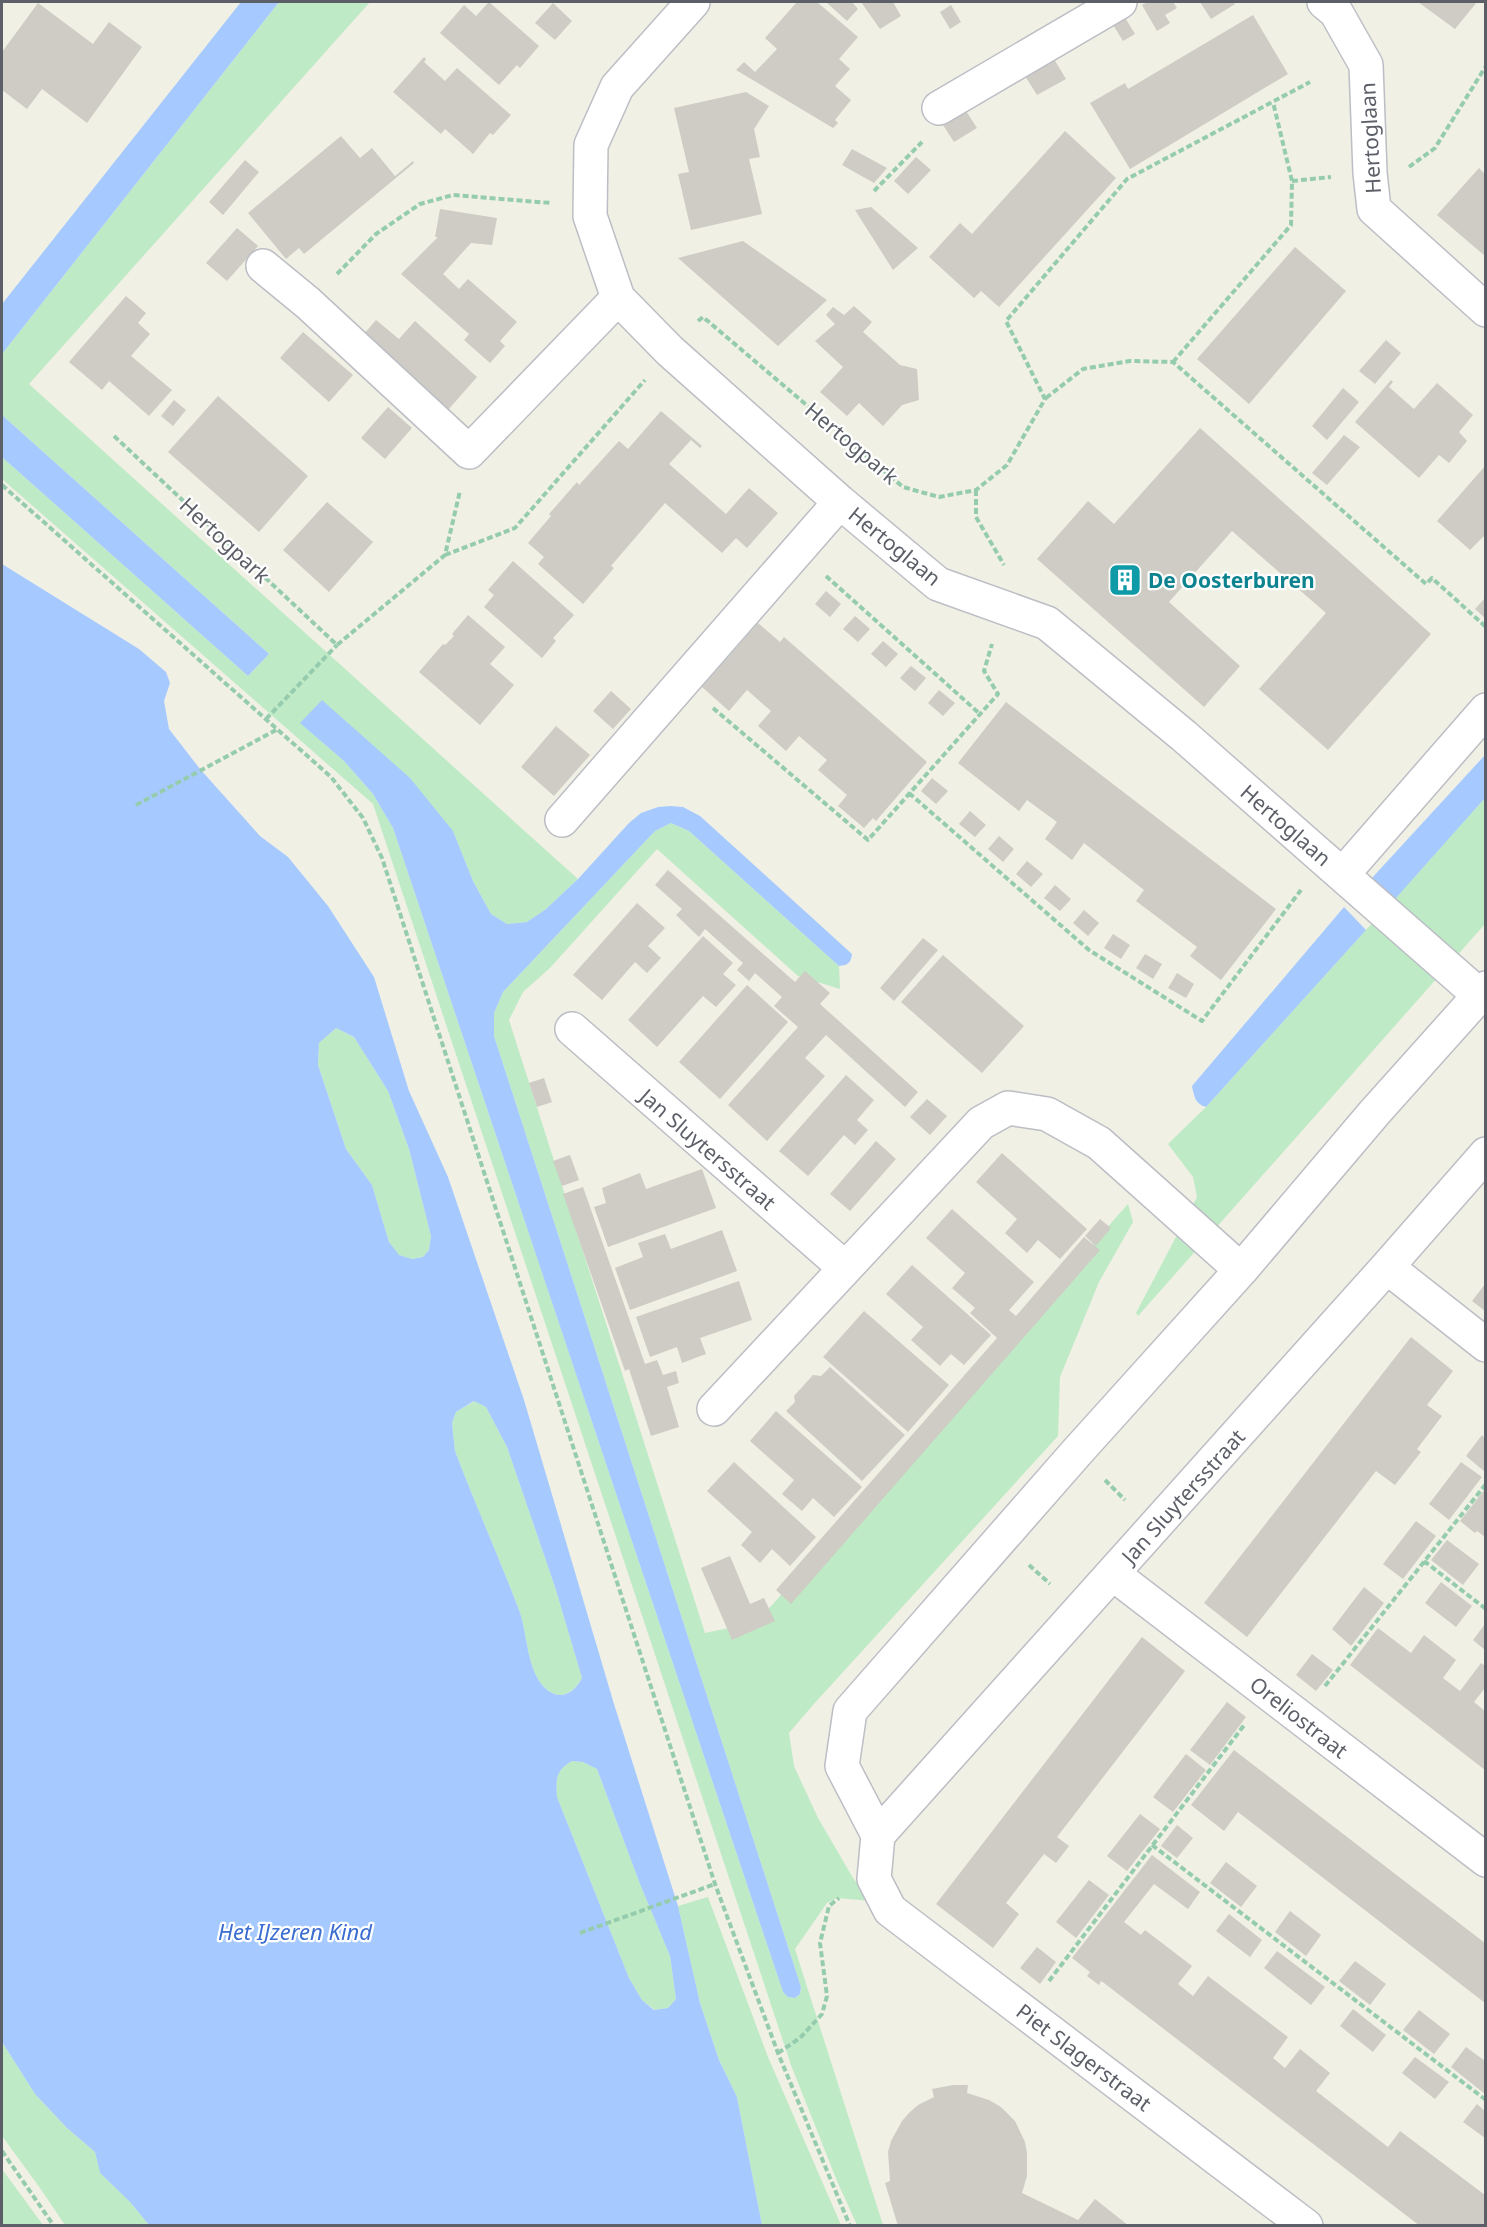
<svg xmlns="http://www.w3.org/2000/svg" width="1487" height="2227" viewBox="0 0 1487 2227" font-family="'Noto Sans',sans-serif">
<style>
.green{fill:#bfeac6}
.water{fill:#a6caff;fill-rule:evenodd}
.building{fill:#ceccc4}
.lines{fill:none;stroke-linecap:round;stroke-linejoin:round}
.minor-casing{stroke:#bcbec5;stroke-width:36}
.path{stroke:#96ccae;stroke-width:4;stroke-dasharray:6 3;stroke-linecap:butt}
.minor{stroke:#fff;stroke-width:33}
.labels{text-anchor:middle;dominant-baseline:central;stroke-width:4.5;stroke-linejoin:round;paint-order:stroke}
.street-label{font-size:21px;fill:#5c5f67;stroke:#fff}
.culture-label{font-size:21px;font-weight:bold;fill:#0d838f;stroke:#fff;text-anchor:start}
.water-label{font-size:22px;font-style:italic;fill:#3b6cd0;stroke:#fff}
</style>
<rect width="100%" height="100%" fill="#f0f0e5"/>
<path class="green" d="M 279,2 L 370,2 L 29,384 L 578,879 L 546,909 L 527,922 L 507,924 L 491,914 L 473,881 L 453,831 L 301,723 L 344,761 L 373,794 L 393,828 L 783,1992 L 788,1997 L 795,1998 L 800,1994 L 801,1987 L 494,1036 L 494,1013 L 503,992 L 655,831 L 671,823 L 689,831 L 839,966 L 840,989 L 798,976 L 657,849 L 550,968 L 523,992 L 509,1020 L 705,1633 L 757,1622 L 1128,1204 L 1133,1222 L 1099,1282 L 1060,1377 L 1058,1436 L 813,1705 L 789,1733 L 794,1766 L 818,1818 L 853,1878 L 871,1901 L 837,1898 L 827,1903 L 795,1949 L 883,2225 L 857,2225 L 837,2181 L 791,2065 L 373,804 L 2,479 L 2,457 L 248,676 L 269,654 L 2,415 L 2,354 Z
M 1485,798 L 1485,924 L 1138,1316 L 1136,1313 L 1197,1197 L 1193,1177 L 1168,1144 L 1206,1107 Z
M 336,1028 L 354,1037 L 388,1091 L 409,1149 L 431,1236 L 429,1250 L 423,1257 L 412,1259 L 398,1255 L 389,1242 L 372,1185 L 346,1149 L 318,1065 L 319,1043 Z
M 475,1401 L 486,1407 L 507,1447 L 555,1587 L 582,1678 C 573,1693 560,1702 545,1688 C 526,1669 528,1634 519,1610 C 499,1557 475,1504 455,1451 L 452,1423 L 456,1412 Z
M 572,1761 L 583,1762 L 597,1769 L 640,1884 L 670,1956 L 676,1999 L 668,2008 L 655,2010 L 642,2000 L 629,1978 L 557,1797 C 556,1779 555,1771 572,1761 Z
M 708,1897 L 768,2057 L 841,2225 L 762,2225 L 737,2097 L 719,2060 L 700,2003 L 678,1906 Z
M 2,2042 L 35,2094 L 67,2128 L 95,2152 L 100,2173 L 130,2202 L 149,2225 L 65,2225 L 40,2188 L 2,2136 Z
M 2,2169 L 43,2225 L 2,2225 Z"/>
<path class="water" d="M 241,2 L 279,2 L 2,354 L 2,304 Z
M 2,415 L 269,654 L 248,676 L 2,457 Z
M 2,564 L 139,649 L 166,672 L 170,683 L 164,701 L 169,729 L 200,769 L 260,836 L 288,857 L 328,906 L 374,977 L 409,1091 L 448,1177 L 524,1400 L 614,1704 L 678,1906 L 700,2003 L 719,2060 L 737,2097 L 762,2225 L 149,2225 L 130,2202 L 100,2173 L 95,2152 L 67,2128 L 35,2094 L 2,2042 ZM 336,1028 L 354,1037 L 388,1091 L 409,1149 L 431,1236 L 429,1250 L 423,1257 L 412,1259 L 399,1255 L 389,1242 L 372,1185 L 346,1149 L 318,1065 L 319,1043 ZM 474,1401 L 486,1407 L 507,1447 L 555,1587 L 582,1678 C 574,1693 560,1702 545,1688 C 526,1669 528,1634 519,1610 C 499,1557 475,1504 455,1451 L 452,1423 L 456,1412 ZM 572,1761 L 583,1762 L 597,1769 L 640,1884 L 670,1956 L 676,1999 L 668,2008 L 654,2010 L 642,2000 L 629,1978 L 557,1797 C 556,1779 555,1771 572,1761 Z
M 322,700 L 410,778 L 453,831 L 473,881 L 491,914 L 507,924 L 527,922 L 546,909 L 578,879 L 629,823 L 641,813 L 658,807 L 670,806 L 683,807 L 700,816 L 852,954 C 851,963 848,965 839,966 L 689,831 L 671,823 L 655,831 L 503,992 L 494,1013 L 494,1036 L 801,1987 L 800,1994 L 795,1998 L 788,1997 L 783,1992 L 393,828 L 373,794 L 344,761 L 300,723 Z
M 1485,755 L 1485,798 L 1395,899 L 1371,879 Z
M 1344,907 L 1366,930 L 1206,1107 C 1195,1104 1194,1096 1192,1086 Z"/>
<path class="building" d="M 489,2 L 539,46 L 520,68 L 517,65 L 499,85 L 440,33 L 464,5 L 476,16 Z
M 797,2 L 817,2 L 858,37 L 839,59 L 850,69 L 835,86 L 851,100 L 835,120 L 838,123 L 833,128 L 736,70 L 744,62 L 755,72 L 777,49 L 765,38 Z
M 826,2 L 852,2 L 858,9 L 847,21 Z
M 861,2 L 893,2 L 901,16 L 880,29 Z
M 1148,2 L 1173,2 L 1177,8 L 1165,15 L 1170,23 L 1157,31 L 1142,5 Z
M 1200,2 L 1234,2 L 1235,4 L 1211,19 Z
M 1418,2 L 1477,2 L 1455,29 Z
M 38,3 L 93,44 L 109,22 L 142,47 L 87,123 L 42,89 L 27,109 L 2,90 L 2,52 Z
M 553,3 L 572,21 L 555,40 L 535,23 Z
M 951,5 L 961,22 L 950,29 L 940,12 Z
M 1253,15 L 1288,74 L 1130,169 L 1090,103 L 1125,83 L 1128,89 Z
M 1124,16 L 1135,34 L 1123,41 L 1112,23 Z
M 424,57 L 426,59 L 424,62 L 445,81 L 457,68 L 511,115 L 493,135 L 490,133 L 473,154 L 445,129 L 441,134 L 393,92 Z
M 1054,59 L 1066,79 L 1037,95 L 1025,76 Z
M 746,92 L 769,106 L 754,129 L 760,157 L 749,159 L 762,214 L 691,230 L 678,174 L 689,172 L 674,108 Z
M 966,111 L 977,128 L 954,142 L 943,125 Z
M 1065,131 L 1116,178 L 999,307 L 981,291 L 974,298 L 929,257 L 960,223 L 972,234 Z
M 341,136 L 360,158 L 372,148 L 395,176 L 413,161 L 414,163 L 304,254 L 299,248 L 286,259 L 248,213 Z
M 852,149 L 887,168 L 874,183 L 842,165 Z
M 916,157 L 931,170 L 908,194 L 894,181 Z
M 245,160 L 259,172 L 223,215 L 209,202 Z
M 1479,168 L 1485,174 L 1485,256 L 1437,215 Z
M 871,207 L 918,248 L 893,270 L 855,210 Z
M 440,209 L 497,218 L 492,245 L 471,243 L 443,274 L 459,289 L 468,279 L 517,322 L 500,341 L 505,346 L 490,363 L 464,340 L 469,334 L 401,274 L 438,237 L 435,237 Z
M 237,228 L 258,246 L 227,281 L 206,263 Z
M 743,241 L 827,300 L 778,346 L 678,258 Z
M 1295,247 L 1346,291 L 1249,404 L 1197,359 Z
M 126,296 L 146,313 L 138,323 L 150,334 L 131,356 L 172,390 L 149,416 L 109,381 L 102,390 L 69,362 Z
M 854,306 L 872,322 L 863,332 L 900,365 L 917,369 L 919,400 L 902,405 L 883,426 L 859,403 L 847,416 L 820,392 L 843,367 L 815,341 L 835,324 L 826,315 L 833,307 L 844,315 Z
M 376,320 L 399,339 L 415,321 L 477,377 L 448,410 L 364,334 Z
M 303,332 L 353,375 L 329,402 L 280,358 Z
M 1386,340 L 1401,353 L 1375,384 L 1359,371 Z
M 1391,380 L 1393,382 L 1389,387 L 1414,409 L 1437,383 L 1473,415 L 1459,432 L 1467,441 L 1449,463 L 1439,455 L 1419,478 L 1355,422 Z
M 1343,388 L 1359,402 L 1327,440 L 1312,426 Z
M 218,396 L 308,476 L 259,532 L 168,452 Z
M 174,400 L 186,410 L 173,426 L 161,416 Z
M 388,407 L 412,428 L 385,459 L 361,438 Z
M 661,411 L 702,446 L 700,448 L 691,440 L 669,464 L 726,514 L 749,488 L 778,513 L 747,548 L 736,538 L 722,553 L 665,503 L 611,566 L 614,568 L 583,604 L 538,564 L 544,557 L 528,543 L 551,516 L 549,514 L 577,482 L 579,485 L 619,441 L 628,449 Z
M 1200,428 L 1431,634 L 1328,750 L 1259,689 L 1326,613 L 1232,531 L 1169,602 L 1240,666 L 1204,707 L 1037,559 L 1088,501 L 1114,524 Z
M 1344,435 L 1360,447 L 1327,485 L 1312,473 Z
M 1485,466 L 1485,535 L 1470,550 L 1437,521 Z
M 327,502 L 373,542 L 329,592 L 283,550 Z
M 513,561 L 574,615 L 553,638 L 556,641 L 542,658 L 484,607 L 494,595 L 488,590 Z
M 826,591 L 841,604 L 830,617 L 815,604 Z
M 1485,598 L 1485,618 L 1475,609 Z
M 468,615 L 505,647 L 490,664 L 514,685 L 480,725 L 419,672 L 443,644 L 445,645 L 454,636 L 452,634 Z
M 855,616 L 870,629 L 858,642 L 843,629 Z
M 758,623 L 780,642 L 784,637 L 927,762 L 876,821 L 873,818 L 864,828 L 838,806 L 847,795 L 818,770 L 827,760 L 799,736 L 786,751 L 758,726 L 771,711 L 747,690 L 729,711 L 702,687 Z
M 883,641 L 898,654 L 886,667 L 871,654 Z
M 911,666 L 926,678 L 915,691 L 900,678 Z
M 939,690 L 955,703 L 943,716 L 928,703 Z
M 611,691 L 631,709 L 613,729 L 593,711 Z
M 1006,702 L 1276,909 L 1221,980 L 1190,956 L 1197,947 L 1136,901 L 1144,890 L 1084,843 L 1072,860 L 1045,839 L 1057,822 L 1027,800 L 1019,811 L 958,763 Z
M 556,726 L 590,755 L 554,796 L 521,767 Z
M 932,778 L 948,791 L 936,804 L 921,791 Z
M 970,811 L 986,825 L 975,837 L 959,824 Z
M 999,836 L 1014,849 L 1003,862 L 988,849 Z
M 1027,861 L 1043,874 L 1031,887 L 1016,874 Z
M 668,870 L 795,982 L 805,971 L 830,993 L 820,1004 L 918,1092 L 905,1107 L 826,1035 L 805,1058 L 825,1076 L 767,1141 L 728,1105 L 798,1027 L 774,1006 L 782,997 L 755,973 L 749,981 L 737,970 L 743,963 L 705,929 L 699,937 L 676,915 L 682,909 L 655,885 Z
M 1055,885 L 1071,899 L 1060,911 L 1044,898 Z
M 637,903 L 665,928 L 648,946 L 661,958 L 647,973 L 635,962 L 602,1000 L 573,975 Z
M 1084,910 L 1099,923 L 1088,936 L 1073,923 Z
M 1113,934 L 1130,945 L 1121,959 L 1104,948 Z
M 703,936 L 733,963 L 723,974 L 736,985 L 716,1007 L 703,996 L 657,1047 L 628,1020 Z
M 923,938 L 938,950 L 894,1001 L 880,988 Z
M 1145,954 L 1162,964 L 1153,979 L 1136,968 Z
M 943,955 L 1024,1026 L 982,1073 L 901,1002 Z
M 1177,973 L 1194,984 L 1186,998 L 1168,988 Z
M 747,985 L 788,1022 L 720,1099 L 679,1062 Z
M 846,1075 L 874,1100 L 857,1120 L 868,1130 L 855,1145 L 844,1135 L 808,1176 L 779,1151 Z
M 544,1078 L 552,1102 L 537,1107 L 529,1083 Z
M 927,1099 L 947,1116 L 930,1135 L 910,1117 Z
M 876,1141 L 896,1159 L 850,1211 L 830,1194 Z
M 1002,1153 L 1087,1229 L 1060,1259 L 1038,1240 L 1027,1253 L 1005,1233 L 1017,1219 L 976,1182 Z
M 570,1155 L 579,1180 L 562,1186 L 553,1161 Z
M 702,1169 L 716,1208 L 608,1247 L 594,1207 L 606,1203 L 602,1188 L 640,1173 L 646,1189 Z
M 583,1187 L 645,1364 L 657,1360 L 663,1375 L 676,1371 L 679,1383 L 667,1387 L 679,1427 L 651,1436 L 629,1369 L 625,1371 L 563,1194 Z
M 952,1209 L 1034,1282 L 1009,1310 L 1016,1316 L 1084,1237 L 1100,1250 L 791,1604 L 776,1590 L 997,1338 L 970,1313 L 975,1308 L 952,1288 L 965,1273 L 926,1238 Z
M 1100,1219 L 1111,1228 L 1096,1246 L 1085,1236 Z
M 722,1230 L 737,1271 L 630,1310 L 615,1268 L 643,1257 L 638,1243 L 665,1234 L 671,1249 Z
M 912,1265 L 991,1335 L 964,1365 L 951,1354 L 940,1366 L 911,1340 L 923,1327 L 886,1294 Z
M 739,1281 L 752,1320 L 700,1338 L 706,1354 L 682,1363 L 677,1347 L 650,1357 L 636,1317 Z
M 1485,1284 L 1485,1311 L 1472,1301 Z
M 864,1311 L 949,1385 L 908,1432 L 823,1357 Z
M 1411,1337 L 1453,1371 L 1427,1405 L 1442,1416 L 1417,1449 L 1421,1452 L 1395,1485 L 1376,1471 L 1247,1637 L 1204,1603 Z
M 830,1367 L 905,1435 L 862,1481 L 786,1411 L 795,1402 L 794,1396 L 813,1375 L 821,1376 Z
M 776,1411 L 862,1487 L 834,1517 L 813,1498 L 802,1511 L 782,1494 L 794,1480 L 750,1441 Z
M 1482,1435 L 1485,1438 L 1485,1472 L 1466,1456 Z
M 734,1462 L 816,1537 L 790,1566 L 772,1549 L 760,1563 L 741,1545 L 752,1532 L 707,1491 Z
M 1461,1462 L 1482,1477 L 1449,1520 L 1429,1504 Z
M 1485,1489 L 1485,1537 L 1477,1531 L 1475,1533 L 1460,1521 Z
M 1416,1521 L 1436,1536 L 1403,1579 L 1383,1564 Z
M 1447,1540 L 1479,1564 L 1463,1585 L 1431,1560 Z
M 730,1556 L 750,1604 L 764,1598 L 775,1621 L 732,1640 L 701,1568 Z
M 1441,1582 L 1472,1606 L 1456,1627 L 1425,1603 Z
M 1364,1587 L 1384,1603 L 1351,1646 L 1332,1629 Z
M 1485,1624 L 1485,1650 L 1473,1640 Z
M 1378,1628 L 1411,1653 L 1424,1635 L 1456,1660 L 1443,1678 L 1460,1691 L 1481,1663 L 1485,1666 L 1485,1688 L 1474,1702 L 1485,1711 L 1485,1770 L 1350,1665 Z
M 1142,1637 L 1185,1671 L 1057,1837 L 1069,1846 L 1056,1863 L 1044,1854 L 1006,1903 L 1019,1914 L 993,1948 L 936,1904 Z
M 1312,1654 L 1333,1670 L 1316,1691 L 1296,1675 Z
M 1227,1702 L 1246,1717 L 1210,1765 L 1190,1750 Z
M 1234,1750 L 1485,1943 L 1485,2003 L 1238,1812 L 1224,1831 L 1191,1805 Z
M 1186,1754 L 1206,1770 L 1173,1812 L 1153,1797 Z
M 1140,1814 L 1160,1829 L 1127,1871 L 1107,1856 Z
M 1177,1825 L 1193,1838 L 1177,1858 L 1161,1846 Z
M 1152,1855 L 1200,1892 L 1188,1909 L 1154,1884 L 1124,1922 L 1141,1935 L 1145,1930 L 1192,1966 L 1178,1984 L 1193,1996 L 1208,1976 L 1288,2037 L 1273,2058 L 1285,2068 L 1300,2049 L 1330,2073 L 1316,2091 L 1388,2147 L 1400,2131 L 1485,2195 L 1485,2221 L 1482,2226 L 1420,2226 L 1104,1983 L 1101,1981 L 1099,1985 L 1087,1976 L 1090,1972 L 1072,1958 Z
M 1226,1862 L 1257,1886 L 1241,1907 L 1210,1883 Z
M 1089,1880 L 1109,1895 L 1076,1938 L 1056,1922 Z
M 1290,1911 L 1321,1935 L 1306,1956 L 1275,1932 Z
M 1229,1914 L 1262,1940 L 1250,1957 L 1216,1931 Z
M 1037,1947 L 1056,1962 L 1040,1984 L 1020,1968 Z
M 1277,1951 L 1325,1987 L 1311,2005 L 1264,1968 Z
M 1355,1961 L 1386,1984 L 1370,2005 L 1339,1981 Z
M 1353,2009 L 1386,2035 L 1373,2052 L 1340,2026 Z
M 1419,2010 L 1450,2034 L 1434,2054 L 1403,2030 Z
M 1466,2047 L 1485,2061 L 1485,2094 L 1451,2067 Z
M 1415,2057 L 1449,2082 L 1435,2099 L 1402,2073 Z
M 953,2085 L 968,2085 L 967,2093 L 989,2100 L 1001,2107 L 1015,2121 L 1025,2142 L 1027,2153 L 1027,2176 L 1022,2193 L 1078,2220 L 1095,2199 L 1129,2226 L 898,2226 L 885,2183 L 890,2181 L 888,2152 L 891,2141 L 902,2121 L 909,2113 L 918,2105 L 934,2097 L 932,2089 Z
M 1477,2104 L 1485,2111 L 1485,2138 L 1463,2122 Z"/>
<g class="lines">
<g class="minor-casing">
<path id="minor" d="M 693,2 L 617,87 L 591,145 L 590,216 L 618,298 L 670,351 L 840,502 L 938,584 L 1047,623 L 1184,736 L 1479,995
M 1324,2 L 1336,12 L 1366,65 L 1370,173 L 1374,209 L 1486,310
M 939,108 L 1120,2
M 263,266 L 308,303 L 469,452 L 618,298
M 562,820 L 840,502
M 1343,874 L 1486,710
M 572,1029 L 845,1268
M 1387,1267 L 1486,1345
M 714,1409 L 981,1123 L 1008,1108 L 1047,1114 L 1099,1143 L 1241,1270
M 1113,1574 L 1486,1860
M 878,1835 L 842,1766 L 850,1711 L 1077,1452 L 1241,1270 L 1375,1112 L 1486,988
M 1306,2226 L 890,1910 L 874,1879 L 878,1835 L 1387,1267 L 1486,1154"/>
</g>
<path class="path" d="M 1409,167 L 1435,148 L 1486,66
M 1292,181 L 1331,177
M 874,191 L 922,142
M 337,274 L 376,234 L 420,204 L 453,195 L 551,203
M 698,321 L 703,317 L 903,487 L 939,497 L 976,490 L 1007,465 L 1045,399 L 1006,321 L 1127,179 L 1310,82
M 1173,362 L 1291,225 L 1292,181 L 1273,102
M 1046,398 L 1083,369 L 1130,361 L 1173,362 L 1426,584 L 1432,578 L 1486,627
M 114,436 L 337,645 L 445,555 L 460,491
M 2,485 L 331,777 L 363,818 L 382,858 L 715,1884 L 778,2053 L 850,2226
M 976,490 L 976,517 L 1004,565
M 445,555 L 515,528 L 645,380
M 826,576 L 980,714
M 713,708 L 868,840 L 998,694 L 984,671 L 992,644
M 266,719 L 337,645
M 909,793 L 1089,950 L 1202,1021 L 1301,890
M 136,805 L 278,729
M 1105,1480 L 1125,1500
M 1424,1561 L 1486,1609
M 1029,1565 L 1050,1584
M 1325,1686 L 1486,1484
M 1152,1845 L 1486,2100
M 580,1933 L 715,1884
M 1049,1981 L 1245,1724
M 778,2053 L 800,2038 L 822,2014 L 827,1996 L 820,1943 L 829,1906 L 839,1898
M 2,2151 L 54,2226"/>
<use href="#minor" class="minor"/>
</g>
<defs>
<g id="building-square" transform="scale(1.725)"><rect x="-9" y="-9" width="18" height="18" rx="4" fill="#0f9aa8" stroke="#fff"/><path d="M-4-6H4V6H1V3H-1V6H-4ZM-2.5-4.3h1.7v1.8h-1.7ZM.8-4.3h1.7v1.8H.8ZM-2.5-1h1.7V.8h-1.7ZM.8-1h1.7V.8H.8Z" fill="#fff"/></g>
</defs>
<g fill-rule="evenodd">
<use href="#building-square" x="1125" y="580"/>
</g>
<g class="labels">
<g class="street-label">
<text transform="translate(1370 138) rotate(-93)">Hertoglaan</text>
<text transform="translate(852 443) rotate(40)">Hertogpark</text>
<text transform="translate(225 540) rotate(43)">Hertogpark</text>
<text transform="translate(895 546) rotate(39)">Hertoglaan</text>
<text transform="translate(1286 825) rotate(41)">Hertoglaan</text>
<text transform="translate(708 1149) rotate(41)">Jan Sluytersstraat</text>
<text transform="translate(1183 1496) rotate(-48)">Jan Sluytersstraat</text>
<text transform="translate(1299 1717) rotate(38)">Oreliostraat</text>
<text transform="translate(1084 2057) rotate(37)">Piet Slagerstraat</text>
</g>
<g class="culture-label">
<text x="1148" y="580">De Oosterburen</text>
</g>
<g class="water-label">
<text x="295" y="1931">Het IJzeren Kind</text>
</g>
</g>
<rect width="1487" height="2227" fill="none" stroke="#5c5f67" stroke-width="6"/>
</svg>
